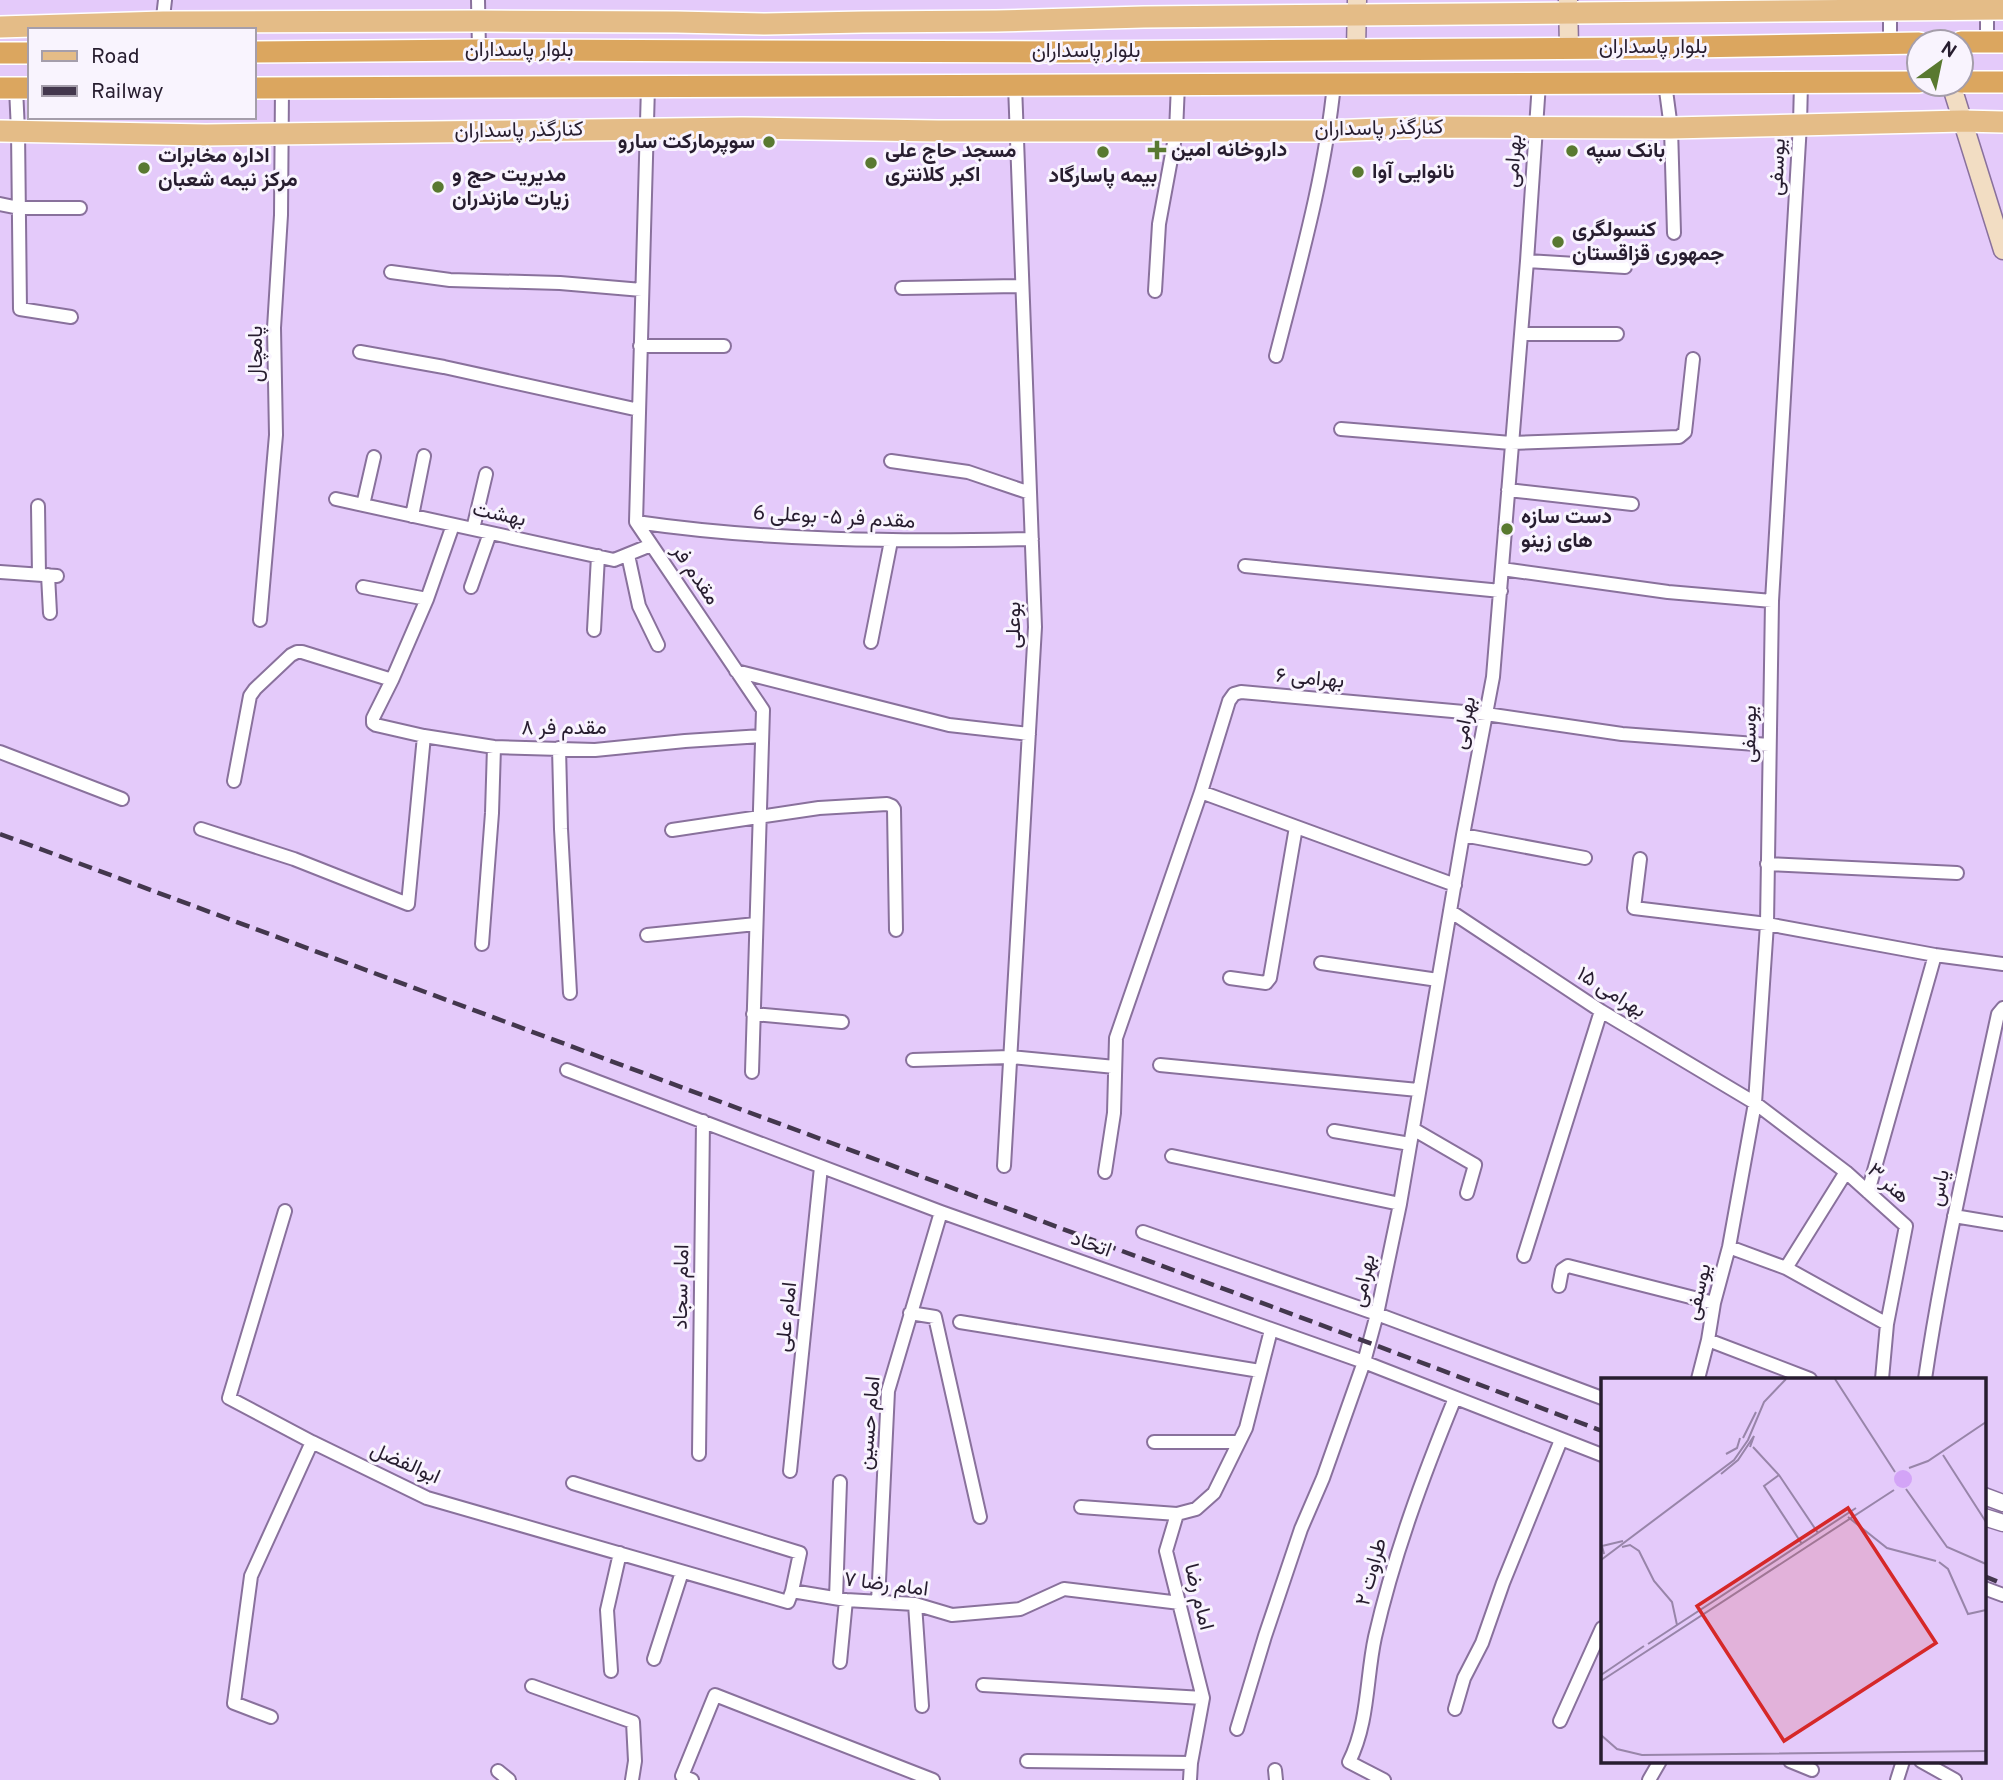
<svg xmlns="http://www.w3.org/2000/svg" width="2003" height="1780" viewBox="0 0 2003 1780" font-family="Overpass,Vazirmatn,sans-serif">
<style>
.lines{fill:none;stroke-linecap:round;stroke-linejoin:round}
.minor-casing{stroke:#89719c;stroke-width:16}
.tertiary-casing{stroke:#89719c;stroke-width:19}
.secondary-casing{stroke:#89719c;stroke-width:21}
.primary-casing{stroke:#fff;stroke-width:24}
.trunk-casing{stroke:#fff;stroke-width:24}
.minor{stroke:#fff;stroke-width:12}
.tertiary{stroke:#fff;stroke-width:16}
.secondary{stroke:#f2ddc3;stroke-width:18}
.primary{stroke:#e4bc87;stroke-width:21}
.trunk{stroke:#dba65f;stroke-width:21}
.rail{stroke:#43374d;stroke-width:4.5;stroke-dasharray:14 7;stroke-linecap:butt}
.poi-dot{fill:#597930;stroke:#f9f4fe;stroke-width:2.5}
.labels{text-anchor:middle;dominant-baseline:central;stroke-width:6;stroke-linejoin:round;paint-order:stroke}
.street-label{font-size:21px;fill:#271d2f;stroke:#f9f4fe}
.poi-label{font-size:21px;font-weight:bold;fill:#271d2f;stroke:#f9f4fe;text-anchor:start}
.inset-road{fill:none;stroke:#9885a9;stroke-width:2}
.view{fill:#d62828;fill-opacity:0.15;stroke:#d62828;stroke-width:3.5}
.inset-edge{fill:none;stroke:#271d2f;stroke-width:3.5}
</style>
<rect width="100%" height="100%" fill="#e4cafa"/>
<g class="lines">
<g class="minor-casing">
<path id="minor" d="M 478,0 L 479,50
M 1987,9 L 1987,42
M 162,26 L 165,0
M 1890,44 L 1890,4
M 1665,83 L 1671,128 L 1674,233
M 648,86 L 636,522 L 763,710 L 752,1072
M 16,88 L 18,131 L 20,309 L 71,317
M 0,204 L 19,208 L 80,208
M 1527,261 L 1625,267
M 391,272 L 450,280 L 560,283 L 642,290
M 902,288 L 1022,286
M 1155,291 L 1159,224 L 1176,132 L 1178,84
M 1521,334 L 1617,334
M 640,346 L 724,346
M 360,352 L 444,367 L 639,410
M 1276,356 C 1299,266 1325,176 1334,84
M 1341,429 L 1511,443 L 1679,437 L 1685,432 L 1693,359
M 891,461 L 968,472 L 1030,493
M 1508,490 L 1632,504
M 336,499 L 614,560 L 651,545
M 363,505 L 374,457
M 38,506 L 39,575
M 412,516 L 424,456
M 636,522 C 767,541 900,542 1032,539
M 453,525 L 427,599 L 392,680 L 373,718 L 373,723 L 376,725 L 424,736 L 494,747 L 595,750 L 685,741 L 762,736
M 473,529 L 486,474
M 628,555 L 639,606 L 658,645
M 1245,566 L 1501,591
M 1502,569 L 1668,592 L 1772,601
M 0,572 L 57,576
M 48,575 L 50,613
M 363,587 L 427,599
M 471,587 L 490,533
M 260,620 L 276,435 L 274,328 L 281,215 L 282,88
M 594,630 L 598,556
M 871,642 L 891,541
M 736,671 L 949,725 L 1029,734
M 559,748 L 561,829 L 570,993
M 0,752 L 122,799
M 234,781 L 250,696 L 255,689 L 291,655 L 297,652 L 302,652 L 392,680
M 1201,792 L 1455,885
M 201,829 L 294,859 L 408,904 L 424,736
M 672,830 L 819,808 L 887,804 L 892,806 L 894,809 L 896,930
M 1463,835 L 1585,858
M 1640,859 L 1634,908 L 1767,924 L 1935,955 L 2003,964
M 1767,864 L 1957,873
M 1450,911 L 1601,1011 L 1755,1103 L 1846,1172 L 1906,1226 L 1887,1324 L 1882,1379
M 647,935 L 756,924
M 482,944 L 492,813 L 494,747
M 1321,963 L 1438,980
M 1230,978 L 1266,983 L 1270,978 L 1296,827
M 753,1014 L 842,1022
M 913,1060 L 1010,1057 L 1115,1067
M 1160,1065 L 1418,1090
M 567,1070 L 941,1212 L 1364,1362 L 1602,1455
M 1413,1129 L 1475,1165 L 1467,1193
M 1334,1131 L 1410,1144
M 1172,1156 L 1400,1204
M 1004,1166 L 1035,627 L 1015,85
M 1105,1172 L 1114,1113 L 1116,1038 L 1201,792 L 1229,701 L 1234,694 L 1241,692 L 1486,714 L 1622,734 L 1769,745
M 1868,1192 L 1935,955
M 285,1211 L 229,1398 L 312,1442 L 427,1498 L 788,1602 L 792,1591 L 800,1553 L 573,1483
M 1954,1216 L 2003,1224
M 1143,1232 L 1377,1314 L 1602,1398
M 1729,1247 L 1786,1268 L 1887,1324
M 1524,1256 L 1601,1011
M 1786,1268 L 1846,1172
M 1559,1286 L 1562,1270 L 1568,1266 L 1714,1303
M 910,1313 L 935,1317 L 980,1517
M 960,1322 L 1260,1371
M 1708,1340 L 1810,1379
M 1698,1379 L 1708,1340 L 1714,1303 L 1729,1247 L 1755,1103 L 1767,924 L 1772,601 L 1800,124 L 1801,83
M 1925,1379 C 1943,1256 1972,1135 1998,1014 L 2003,1008
M 1154,1442 L 1239,1442
M 699,1454 L 703,1121
M 790,1471 L 821,1167
M 1081,1507 L 1177,1514
M 1984,1588 L 2003,1595
M 792,1591 L 846,1600 L 915,1604 L 952,1615 L 1020,1609 L 1064,1589 L 1180,1603
M 836,1598 L 840,1482
M 878,1602 L 888,1391 L 941,1212
M 915,1604 L 922,1706
M 654,1659 L 682,1572
M 840,1662 L 846,1600
M 611,1671 L 607,1610 L 620,1553
M 983,1685 L 1203,1698
M 532,1686 L 633,1722 L 635,1761 L 632,1780
M 1455,1709 L 1464,1678 L 1482,1643 L 1503,1583 L 1561,1440
M 271,1717 L 234,1703 L 251,1576 L 312,1442
M 1560,1721 L 1602,1628
M 1237,1729 L 1265,1636 L 1301,1529 L 1323,1478 L 1364,1362 L 1377,1314 L 1400,1204 L 1463,835 L 1493,677 L 1527,261 L 1539,83
M 1027,1761 L 1191,1763
M 1790,1761 L 1812,1770
M 1921,1761 L 1955,1780
M 1275,1770 L 1276,1780
M 498,1771 L 509,1780
M 692,1780 L 682,1776 L 715,1695 L 933,1780
M 1190,1780 L 1191,1763 L 1203,1698 L 1166,1551 L 1177,1514 L 1196,1509 L 1214,1493 L 1246,1428 L 1271,1330
M 1384,1780 L 1349,1762 C 1369,1722 1366,1678 1375,1637 C 1394,1554 1423,1476 1455,1398
M 1649,1780 L 1660,1761
M 1897,1780 L 1903,1761"/>
</g>
<g class="tertiary-casing">
<path id="tertiary" d="M 1984,1496 L 2003,1503
M 1984,1517 L 2003,1523"/>
</g>
<g class="secondary-casing">
<path id="secondary" d="M 1568,0 L 1569,47
M 1356,50 L 1357,0
M 1951,84 L 2003,250"/>
</g>
<g class="primary-casing">
<path id="primary" d="M 0,27 L 163,22 L 478,21 L 676,22 L 765,24 L 863,22 L 996,21 L 1144,17 L 2003,9
M 0,131 L 206,135 L 742,128 L 938,131 L 1329,131 L 1429,127 L 1671,128 L 1963,121 L 2003,122"/>
</g>
<g class="trunk-casing">
<path id="trunk" d="M 1961,42 L 2003,42
M 254,52 L 479,50 L 1065,52 L 1630,48 L 1919,43
M 0,53 L 30,53
M 1961,82 L 2003,82
M 0,88 L 30,88
M 254,88 L 1919,82"/>
</g>
<use href="#minor" class="minor"/>
<use href="#tertiary" class="tertiary"/>
<use href="#secondary" class="secondary"/>
<use href="#primary" class="primary"/>
<use href="#trunk" class="trunk"/>
<path class="rail" d="M 0,834 L 1375,1345 L 1602,1431
M 1984,1576 L 2003,1584"/>
</g>
<g class="poi-dot">
<circle cx="769" cy="142" r="7"/>
<path d="M1153.5 139.5h7v7h7v7h-7v7h-7v-7h-7v-7h7z"/>
<circle cx="1572" cy="151" r="7"/>
<circle cx="1103" cy="152" r="7"/>
<circle cx="871" cy="163" r="7"/>
<circle cx="144" cy="168" r="7"/>
<circle cx="1358" cy="172" r="7"/>
<circle cx="438" cy="187" r="7"/>
<circle cx="1558" cy="242" r="7"/>
<circle cx="1507" cy="529" r="7"/>
</g>
<g class="labels">
<g class="street-label">
<text x="1653" y="47">بلوار پاسداران</text>
<text x="519" y="50">بلوار پاسداران</text>
<text x="1086" y="51">بلوار پاسداران</text>
<text transform="translate(1379 129) rotate(-1)">کنارگذر پاسداران</text>
<text transform="translate(519 131) rotate(-1)">کنارگذر پاسداران</text>
<text transform="translate(1514 161) rotate(-86)">بهرامی</text>
<text transform="translate(1778 167) rotate(-87)">یوسفی</text>
<text transform="translate(256 354) rotate(-90)">پامچال</text>
<text transform="translate(499 515) rotate(12)">بهشت</text>
<text transform="translate(834 518) rotate(3)">مقدم فر ۵- بوعلی 6</text>
<text transform="translate(695 575) rotate(56)">مقدم فر</text>
<text transform="translate(1014 625) rotate(-90)">بوعلی</text>
<text transform="translate(1310 679) rotate(5)">بهرامی ۶</text>
<text transform="translate(1465 723) rotate(-79)">بهرامی</text>
<text x="564" y="728">مقدم فر ۸</text>
<text transform="translate(1750 734) rotate(-89)">یوسفی</text>
<text transform="translate(1611 993) rotate(32)">بهرامی ۱۵</text>
<text transform="translate(1888 1184) rotate(42)">هنر ۳</text>
<text transform="translate(1940 1188) rotate(-78)">یاس</text>
<text transform="translate(1091 1245) rotate(20)">اتحاد</text>
<text transform="translate(1364 1281) rotate(-78)">بهرامی</text>
<text transform="translate(682 1287) rotate(-89)">امام سجاد</text>
<text transform="translate(1699 1292) rotate(-77)">یوسفی</text>
<text transform="translate(787 1317) rotate(-84)">امام علی</text>
<text transform="translate(870 1423) rotate(-85)">امام حسین</text>
<text transform="translate(405 1464) rotate(24)">ابوالفضل</text>
<text transform="translate(1372 1572) rotate(-75)">طراوت ۲</text>
<text transform="translate(886 1585) rotate(7)">امام رضا ۷</text>
<text transform="translate(1198 1597) rotate(76)">امام رضا</text>
</g>
<g class="poi-label">
<text x="755" y="142" text-anchor="end">سوپرمارکت سارو</text>
<text x="1171" y="150">داروخانه امین</text>
<text x="885" y="151">مسجد حاج علی<tspan x="885" dy="24">اکبر کلانتری</tspan></text>
<text x="1586" y="151">بانک سپه</text>
<text x="158" y="156">اداره مخابرات<tspan x="158" dy="24">مرکز نیمه شعبان</tspan></text>
<text x="1372" y="172">نانوایی آوا</text>
<text x="452" y="175">مدیریت حج و<tspan x="452" dy="24">زیارت مازندران</tspan></text>
<text x="1103" y="176" text-anchor="middle">بیمه پاسارگاد</text>
<text x="1572" y="230">کنسولگری<tspan x="1572" dy="24">جمهوری قزاقستان</tspan></text>
<text x="1521" y="517">دست سازه<tspan x="1521" dy="24">های زینو</tspan></text>
</g>
</g>
<g transform="translate(1601 1378)">
<rect width="385" height="385" fill="#e4cafa"/>
<path d="M293 101a9 9 0 1 1 18 0a9 9 0 1 1-18 0Z" fill="#d3a4f7"/>
<path class="inset-road" d="M 234,1 L 294,94M 142,60 L 155,34M 152,69 L 178,97 L 217,155M 125,76 L 136,70 L 139,60M 342,77 L 385,144M 308,90 L 327,83 L 385,44M 120,96 L 137,82 L 153,58 L 149,69M 178,97 L 163,108 L 201,166M 305,111 L 346,169 L 385,186M 247,139 L 286,170 L 335,183M 21,169 L 29,167 L 38,173 L 53,203 L 71,224 L 76,247M 3,176 L 1,168 L 22,163M 0,182 L 133,82 L 147,62 L 163,24 L 185,1M 338,184 L 347,191 L 367,236 L 385,232M 47,266 L 255,130M 0,297 L 43,268M 0,303 L 293,112M 0,357 L 16,371 L 41,377 L 385,373"/>
<path class="view" d="M 247,130 L 335,265 L 183,363 L 96,228 Z"/>
<rect width="385" height="385" class="inset-edge"/>
</g>
<rect x="28" y="28" width="228" height="91" fill="#f9f4fe" stroke="#a59eab" stroke-width="2"/>
<rect x="42" y="51" width="35" height="10" fill="#e4bc87" stroke="#a59eab" stroke-width="2"/>
<text x="91" y="63" font-size="21" fill="#271d2f">Road</text>
<rect x="42" y="86" width="35" height="10" fill="#43374d" stroke="#a59eab" stroke-width="2"/>
<text x="91" y="98" font-size="21" fill="#271d2f">Railway</text>
<g transform="translate(1940 63) rotate(33)"><circle r="33" fill="#f9f4fe" stroke="#a59eab" stroke-width="2"/>
<path d="M0-5L12 26L0 18L-12 26Z" fill="#597930"/>
<text y="-10" font-size="19" font-weight="bold" text-anchor="middle" fill="#271d2f">N</text>
</g>
</svg>
